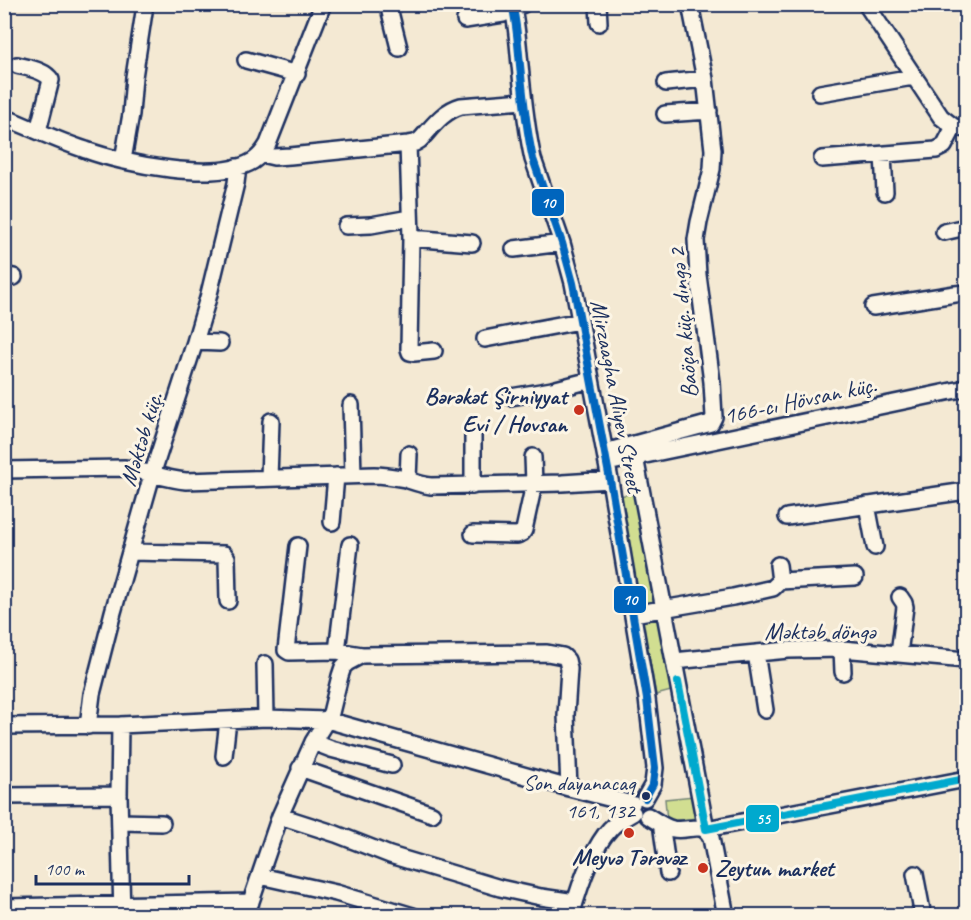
<svg xmlns="http://www.w3.org/2000/svg" width="971" height="920" viewBox="0 0 971 920" font-family="Caveat,sans-serif">
<style>
.green{fill:#d1de91;stroke:#768678;stroke-width:1.5}
.lines{fill:none;stroke-linecap:round;stroke-linejoin:round}
.minor-casing{stroke:#1b2f5e;stroke-width:20}
.minor{stroke:#fcf5e5;stroke-width:15}
.bus-1-casing{stroke:#fcf5e5;stroke-width:12}
.bus-2-casing{stroke:#fcf5e5;stroke-width:12}
.bus-1{stroke:#0065bd;stroke-width:8}
.bus-2{stroke:#00a9ce;stroke-width:8}
.poi-dot{fill:#c8321e;stroke:#fcf5e5;stroke-width:2}
.bus-dot{fill:#1b2f5e;stroke:#fcf5e5;stroke-width:2}
.labels{text-anchor:middle;dominant-baseline:central;stroke-width:6;stroke-linejoin:round;paint-order:stroke}
.bus-label{font-size:22px;fill:#1b2f5e;stroke:#fcf5e5;text-anchor:end}
.street-label{font-size:24px;fill:#1b2f5e;stroke:#fcf5e5}
.poi-label{font-size:24px;font-weight:bold;fill:#1b2f5e;stroke:#fcf5e5;text-anchor:end}
.line-badge{stroke:#fcf5e5;stroke-width:2}
.badge-label{font-size:16px;text-anchor:middle;font-weight:bold;fill:#fff}
</style>
<rect width="100%" height="100%" fill="#f4e9d3"/>
<filter id="ink" filterUnits="userSpaceOnUse"><feTurbulence type="fractalNoise" baseFrequency=".0167" numOctaves="2"/><feDisplacementMap in="SourceGraphic" scale="12" xChannelSelector="R" yChannelSelector="G"/><feConvolveMatrix kernelMatrix="1 2 1 2 8 2 1 2 1" color-interpolation-filters="sRGB"/></filter>
<g filter="url(#ink)">
<path class="green" d="M 635,493 L 656,604 L 639,606 L 619,496 Z
M 658,615 L 671,691 L 656,695 L 642,618 Z
M 694,796 L 698,818 L 667,821 L 665,799 Z"/>
<g class="lines">
<g class="minor-casing">
<path id="minor" d="M 388,4 L 399,48
M 512,4 C 517,24 518,45 520,65 C 523,97 526,128 533,159 L 562,243 L 573,283 L 610,480 L 647,699 L 655,768 L 653,784 L 645,798
M 598,4 L 599,23
M 866,4 L 941,117 L 954,127 L 966,129
M 465,20 L 503,14 L 523,4
M 246,60 L 297,74
M 17,65 C 28,68 45,70 51,80 L 38,131
M 666,83 L 705,79
M 820,93 L 913,77
M 665,114 L 709,111
M 4,117 C 31,128 58,141 86,150 C 124,164 217,183 253,161 C 259,157 264,151 268,144 L 323,4
M 408,144 L 411,238 L 409,349 L 410,352 L 414,353 L 434,351
M 261,154 L 274,157 L 290,156 L 408,144 L 415,143 L 420,140 C 432,127 443,111 461,106 L 523,101
M 883,155 L 885,192
M 822,159 L 936,150 L 944,146 L 954,127
M 123,160 L 131,114 L 134,77 L 144,12
M 346,226 L 371,225 L 410,218
M 944,232 L 966,227
M 411,238 L 472,243
M 514,249 L 562,243
M 4,275 L 14,277
M 873,307 L 955,294 L 966,293
M 485,339 L 580,321
M 195,342 L 220,343
M 511,397 L 552,390 L 591,380
M 351,405 L 353,475
M 605,452 L 711,423 L 714,417 L 712,382 L 698,275 L 696,240 L 699,222 L 712,169 L 713,150 L 705,79 L 690,4
M 635,457 L 706,829 L 966,779
M 607,463 L 966,388
M 4,470 L 124,468 C 146,471 165,479 186,481 L 374,475 C 385,475 395,477 405,479 C 414,482 422,485 431,486 L 562,483 L 610,480
M 269,478 L 271,421
M 408,480 L 409,454
M 473,486 L 473,436
M 867,505 L 875,547
M 787,517 L 966,491
M 332,522 L 336,476
M 473,534 L 517,535 L 522,533 L 524,530 L 534,484 L 533,457
M 298,546 L 286,650 L 289,652 L 337,651 L 362,655
M 131,552 L 224,554 L 227,558 L 228,601
M 778,565 L 780,581
M 633,614 L 733,597 L 773,588 L 780,581 L 855,577
M 842,649 L 843,672
M 337,651 L 350,545
M 756,653 L 765,710
M 899,654 L 905,607 L 904,603 L 900,597
M 674,661 L 788,650 L 842,649 L 966,660
M 265,664 L 266,718
M 120,725 L 119,795 L 122,916
M 4,726 L 120,725 L 266,718 L 327,720 L 569,788 L 632,804
M 88,726 L 92,694 L 113,612 L 152,475 L 195,342 L 208,298 L 236,183 L 237,175 L 236,167
M 313,742 L 331,749 L 392,765
M 224,756 L 228,720
M 300,768 L 432,814
M 4,796 L 119,795
M 280,816 L 336,834 L 390,855 L 500,888 L 541,897 L 575,902
M 648,816 C 656,821 664,827 673,829 C 689,832 703,820 711,838 L 726,916
M 120,822 L 162,823
M 663,825 L 662,830 L 668,873
M 915,874 L 923,916
M 260,876 L 336,893 L 413,916
M 4,907 L 251,902
M 246,916 L 280,816 L 313,742 L 331,713 L 340,676 L 343,667 L 347,663 L 362,655 L 547,653 L 563,656 L 567,660 L 569,669 L 566,715 L 569,788
M 571,916 C 578,891 592,848 610,829 C 616,822 625,818 633,813"/>
</g>
<use href="#minor" class="minor"/>
<g class="bus-1-casing">
<path id="bus-1" d="M 512,4 C 517,24 518,45 520,65 C 523,97 526,128 533,159 L 562,243 L 573,283 L 610,480 L 647,699 L 655,768 L 653,784 L 645,798"/>
</g>
<g class="bus-2-casing">
<path id="bus-2" d="M 678,682 L 706,829 L 966,779"/>
</g>
<use href="#bus-1" class="bus-1"/>
<use href="#bus-2" class="bus-2"/>
</g>
</g>
<g class="poi-dot">
<circle cx="579" cy="410" r="6"/>
<circle cx="629" cy="833" r="6"/>
<circle cx="703" cy="868" r="6"/>
</g>
<circle class="bus-dot" cx="646" cy="796" r="5"/>
<g class="labels">
<g class="bus-label">
<text x="635" y="783">Son dayanacaq<tspan x="635" dy="28">161, 132</tspan></text>
</g>
<g class="street-label">
<text transform="translate(683 323) rotate(-95)">Baöça küç. dıngə 2</text>
<text transform="translate(617 396) rotate(79)">Mirzaagha Aliyev Street</text>
<text transform="translate(800 400) rotate(-12)">166-cı Hövsan küç.</text>
<text transform="translate(141 439) rotate(-73)">Məktəb küç.</text>
<text x="820" y="631">Məktəb döngə</text>
</g>
<g class="poi-label">
<text x="567" y="396">Bərəkət Şirniyyat<tspan x="567" dy="28">Evi / Hovsan</tspan></text>
<text x="629" y="857" text-anchor="middle">Meyvə Tərəvəz</text>
<text x="715" y="868" text-anchor="start">Zeytun market</text>
</g>
</g>
<g class="line-badge">
<rect x="531" y="188" width="34" height="29" rx="6" fill="#0065bd"/>
<rect x="613" y="585" width="34" height="29" rx="6" fill="#0065bd"/>
<rect x="745" y="804" width="35" height="29" rx="6" fill="#00a9ce"/>
</g>
<g class="badge-label">
<text x="548" y="208">10</text>
<text x="630" y="605">10</text>
<text x="763" y="824">55</text>
</g>
<rect width="971" height="920" fill="none" stroke="#fcf5e5" stroke-width="24"/>
<rect x="12" y="12" width="947" height="896" fill="none" stroke="#1b2f5e" stroke-width="2" filter="url(#ink)"/>
<path d="M36 875v9h153v-9" fill="none" stroke="#1b2f5e" stroke-width="3"/>
<text x="45" y="875" font-size="18" fill="#1b2f5e" stroke="#fcf5e5" stroke-width="4.5" paint-order="stroke">100 m</text>
</svg>
